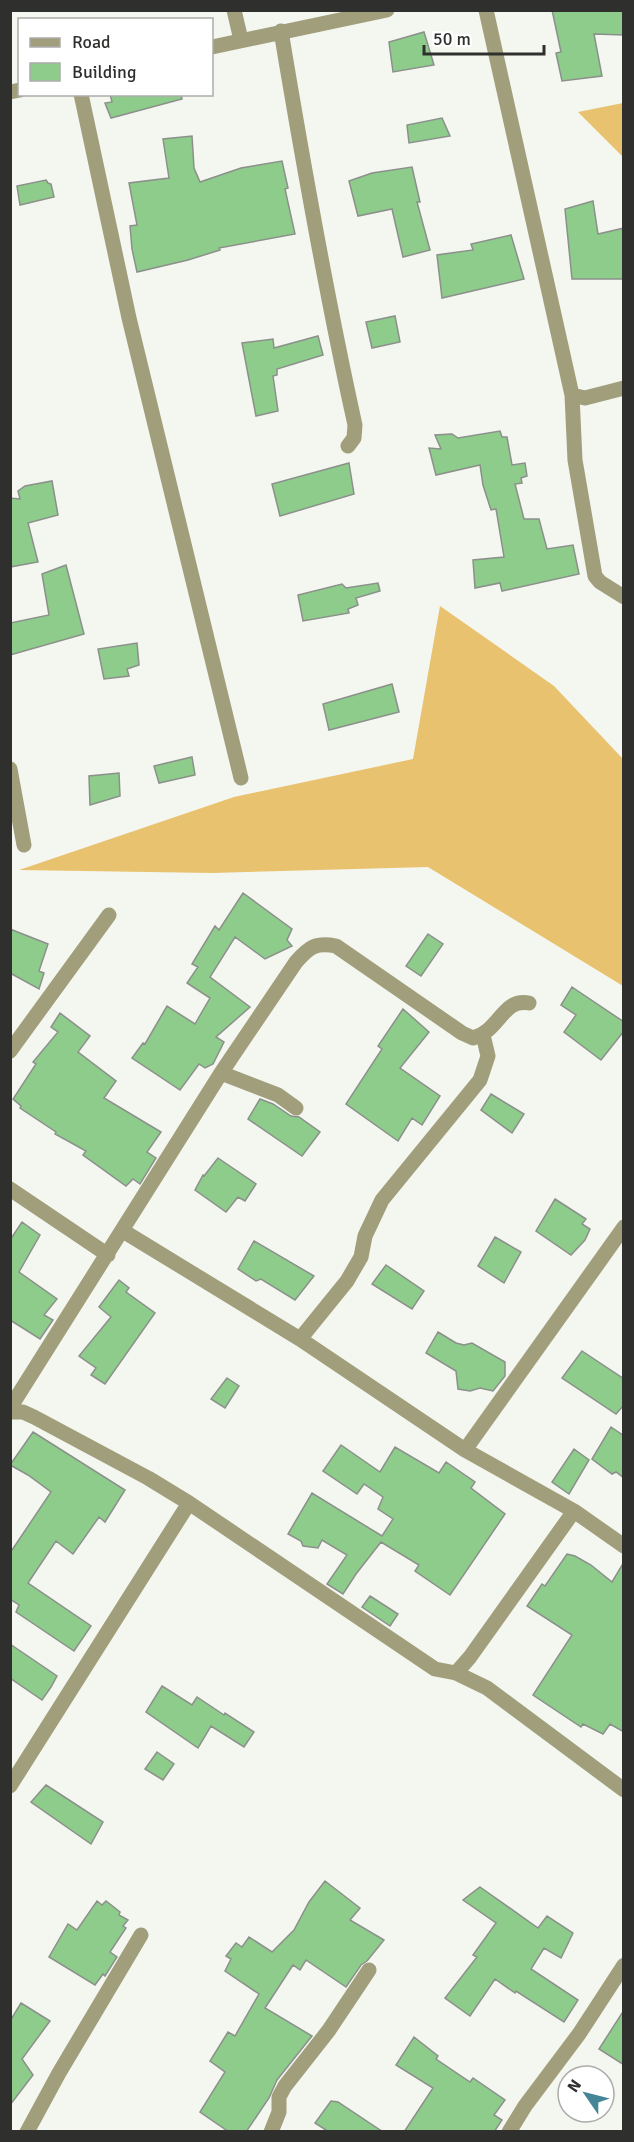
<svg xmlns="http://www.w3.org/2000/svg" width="634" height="2142" viewBox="0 0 634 2142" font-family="Signika,sans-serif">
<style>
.forest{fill:#e8c26f}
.building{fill:#8ecc8b;stroke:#8b908b;stroke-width:1.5}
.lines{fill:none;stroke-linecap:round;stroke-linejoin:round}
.minor{stroke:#a09e7b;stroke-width:15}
</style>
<rect width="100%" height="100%" fill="#f4f6f0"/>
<path class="forest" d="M 623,103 L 624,103 L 623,157 L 578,112 Z
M 440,606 L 554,686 L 623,759 L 623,986 L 428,867 L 212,873 L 19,870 L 234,797 L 413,759 Z"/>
<path class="building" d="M 552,10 L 624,10 L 624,35 L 594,34 L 602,76 L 562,81 L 556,53 L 561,52 Z
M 424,32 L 434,65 L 393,72 L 389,42 Z
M 110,94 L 181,94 L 182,99 L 111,118 L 105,103 L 112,102 Z
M 442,118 L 450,136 L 409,143 L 407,125 Z
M 192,136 L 194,168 L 200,182 L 241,168 L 282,161 L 288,188 L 285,189 L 295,234 L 219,248 L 220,250 L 188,260 L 137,272 L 132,249 L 130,226 L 137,225 L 129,183 L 169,178 L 163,139 Z
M 412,167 L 420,202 L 417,202 L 430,250 L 403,257 L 392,209 L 358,216 L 349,181 L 372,173 Z
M 46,180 L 48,183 L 51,184 L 54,197 L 20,205 L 17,186 Z
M 593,201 L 598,234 L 624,228 L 624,279 L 572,279 L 565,209 Z
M 511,235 L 524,279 L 442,298 L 437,255 L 473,250 L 471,244 Z
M 395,316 L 400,342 L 372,348 L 366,322 Z
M 318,336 L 323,355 L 277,369 L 277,375 L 273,376 L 278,411 L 256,416 L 242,343 L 273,339 L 274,348 Z
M 500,431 L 502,437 L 507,437 L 512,465 L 525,463 L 527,476 L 521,478 L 522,483 L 515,484 L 524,519 L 539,519 L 547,549 L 573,545 L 579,574 L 502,591 L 500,583 L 475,588 L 473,560 L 504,557 L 496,509 L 491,510 L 483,485 L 480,465 L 436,475 L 429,448 L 441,449 L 435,435 L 452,434 L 458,438 Z
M 349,463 L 354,494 L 280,516 L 272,484 Z
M 52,481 L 58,515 L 28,523 L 38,562 L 10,567 L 10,498 L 20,499 L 18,491 L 25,486 Z
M 66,565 L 84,634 L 10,655 L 10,623 L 49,615 L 42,574 Z
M 378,583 L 380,591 L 356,598 L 358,605 L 348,609 L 349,613 L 303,621 L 298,595 L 342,584 L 346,588 Z
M 137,643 L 139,665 L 127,669 L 129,676 L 104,679 L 98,649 Z
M 392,684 L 399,712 L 329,730 L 323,704 Z
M 192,757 L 195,775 L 159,783 L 154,766 Z
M 119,773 L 120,796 L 90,805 L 89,776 Z
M 243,893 L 292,929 L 287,940 L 292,946 L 265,959 L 235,937 L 210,977 L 250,1007 L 216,1037 L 224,1042 L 213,1064 L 205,1068 L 199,1064 L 180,1090 L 132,1058 L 143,1043 L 145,1044 L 167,1006 L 195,1024 L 210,998 L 187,983 L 198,967 L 192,964 L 215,926 L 219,930 Z
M 10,929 L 48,944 L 39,971 L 44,973 L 39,989 L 10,973 Z
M 428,934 L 443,944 L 421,976 L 406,966 Z
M 572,987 L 624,1022 L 624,1031 L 601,1060 L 564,1032 L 576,1015 L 561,1005 Z
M 403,1009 L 429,1032 L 400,1068 L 440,1096 L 422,1125 L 412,1118 L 398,1141 L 346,1104 L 382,1049 L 378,1046 Z
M 60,1013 L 90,1036 L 78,1052 L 116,1081 L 104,1098 L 161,1132 L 147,1152 L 156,1158 L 140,1184 L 133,1179 L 126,1186 L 83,1155 L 86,1151 L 55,1134 L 56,1132 L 20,1108 L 21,1106 L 13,1099 L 36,1064 L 33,1062 L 58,1032 L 51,1027 Z
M 491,1094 L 524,1114 L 512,1133 L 481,1110 Z
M 260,1099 L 273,1104 L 291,1116 L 299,1117 L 320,1132 L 302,1156 L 248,1119 Z
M 218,1158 L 256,1184 L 245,1201 L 238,1197 L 226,1212 L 195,1190 L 203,1175 L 204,1176 Z
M 555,1199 L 586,1219 L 582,1224 L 590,1229 L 585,1240 L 571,1255 L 536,1231 Z
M 22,1222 L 40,1235 L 19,1272 L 57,1299 L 44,1315 L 53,1320 L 40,1339 L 10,1320 L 10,1240 Z
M 495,1237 L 521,1252 L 504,1283 L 478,1266 Z
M 254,1241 L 314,1276 L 295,1300 L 261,1279 L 256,1281 L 238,1269 Z
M 386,1265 L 424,1291 L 412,1309 L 372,1284 Z
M 119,1280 L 129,1288 L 126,1292 L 155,1313 L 105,1384 L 91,1375 L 96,1368 L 79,1356 L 111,1317 L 99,1307 Z
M 438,1332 L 456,1343 L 464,1345 L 472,1343 L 505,1362 L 505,1376 L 493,1391 L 480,1388 L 470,1391 L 458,1389 L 456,1371 L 426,1353 Z
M 582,1351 L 624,1379 L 624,1405 L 616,1414 L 562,1378 Z
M 227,1378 L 239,1386 L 225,1408 L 211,1399 Z
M 611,1427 L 624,1436 L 624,1478 L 616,1472 L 612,1474 L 592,1459 Z
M 33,1432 L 125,1490 L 105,1522 L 99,1517 L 73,1554 L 56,1541 L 28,1583 L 91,1626 L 74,1651 L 16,1612 L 19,1605 L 10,1599 L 10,1553 L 51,1492 L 28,1475 L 10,1465 Z
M 341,1445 L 380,1472 L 395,1447 L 439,1473 L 446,1462 L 475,1482 L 471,1488 L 505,1514 L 450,1595 L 415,1571 L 419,1565 L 381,1542 L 356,1574 L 343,1594 L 327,1584 L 347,1555 L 322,1540 L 318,1548 L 303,1546 L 301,1541 L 288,1534 L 312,1493 L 382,1536 L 393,1519 L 378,1509 L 383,1497 L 364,1484 L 357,1494 L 323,1471 Z
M 574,1449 L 589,1460 L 569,1494 L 552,1482 Z
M 567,1554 L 575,1556 L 591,1565 L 612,1582 L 624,1562 L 624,1732 L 610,1724 L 603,1734 L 583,1724 L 581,1727 L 533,1695 L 572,1635 L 527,1606 L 542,1584 L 545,1586 Z
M 370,1596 L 398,1614 L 390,1626 L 362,1607 Z
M 10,1644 L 57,1676 L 51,1687 L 42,1700 L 10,1678 Z
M 162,1686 L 192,1705 L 197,1697 L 224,1715 L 225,1713 L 254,1732 L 244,1747 L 211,1726 L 198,1748 L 146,1712 Z
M 157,1752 L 174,1764 L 163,1780 L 145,1769 Z
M 46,1785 L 103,1822 L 91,1844 L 31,1802 Z
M 325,1881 L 360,1908 L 350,1920 L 384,1940 L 367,1961 L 361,1965 L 346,1987 L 306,1960 L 300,1970 L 293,1965 L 265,2008 L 312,2036 L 277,2080 L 269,2098 L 246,2132 L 229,2132 L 200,2112 L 225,2072 L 210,2061 L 228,2032 L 235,2036 L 259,1994 L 225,1971 L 231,1959 L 226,1956 L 236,1943 L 242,1947 L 249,1937 L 272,1952 L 294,1930 L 309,1902 Z
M 480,1887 L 538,1928 L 547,1916 L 573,1933 L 561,1958 L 544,1948 L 531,1969 L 578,2000 L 564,2022 L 516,1991 L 515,1993 L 495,1979 L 470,2016 L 445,1998 L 477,1957 L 473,1955 L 496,1923 L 463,1900 Z
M 97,1901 L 102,1905 L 106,1901 L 120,1912 L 119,1915 L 128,1920 L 123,1926 L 126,1928 L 110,1952 L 117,1957 L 105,1976 L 103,1974 L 95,1985 L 49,1957 L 68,1924 L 77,1930 Z
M 21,2003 L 50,2021 L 22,2059 L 33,2075 L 10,2105 L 10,2021 Z
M 624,2010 L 624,2065 L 599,2049 Z
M 414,2037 L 438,2056 L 436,2059 L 470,2082 L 473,2078 L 505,2100 L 494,2115 L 502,2120 L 494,2132 L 404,2132 L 433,2088 L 396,2065 Z
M 331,2101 L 338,2102 L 383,2132 L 329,2132 L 315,2123 Z"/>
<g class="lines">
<path class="minor" d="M 234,10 L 241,40
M 486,10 L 572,395 L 575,460 L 595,576 L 600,582 L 624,597
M 281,31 C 303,163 326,294 355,425 L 354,438 L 348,446
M 212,47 L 387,10
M 10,92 L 20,90
M 81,94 L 129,318 L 241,778
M 572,395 L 585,398 L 624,388
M 10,769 L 24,845
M 10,1051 L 109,915
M 221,1073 L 278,1095 L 296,1108
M 10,1189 L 108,1255
M 123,1231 L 300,1339 L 465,1450 L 574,1511 L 624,1546
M 300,1339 L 347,1281 L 361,1257 L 365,1236 L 382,1200 L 480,1080 L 488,1056 L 483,1035
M 10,1408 L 221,1073 L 296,962 C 309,947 316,942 336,946 L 462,1033 L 473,1038 C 501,1030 502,998 529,1003
M 10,1412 L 23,1412 L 34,1417 L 148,1478 L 189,1503 L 435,1669 L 456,1673 L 487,1688 L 624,1790
M 465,1450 L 624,1227
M 456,1673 L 470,1657 L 574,1511
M 10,1786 L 189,1503
M 27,2132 L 59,2073 L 141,1935
M 271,2132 L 279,2112 L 279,2097 L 285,2086 L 329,2030 L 369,1970
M 509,2132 L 525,2106 L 579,2034 L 624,1965"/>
</g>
<rect width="634" height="2142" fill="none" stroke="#2f302e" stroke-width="24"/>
<rect x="18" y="18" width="195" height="78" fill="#ffffff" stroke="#acacab" stroke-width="1.5"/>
<rect x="30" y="38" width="30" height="9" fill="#a09e7b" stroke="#acacab" stroke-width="1.5"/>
<text x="72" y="48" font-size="18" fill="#2f302e">Road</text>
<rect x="30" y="63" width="30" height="18" fill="#8ecc8b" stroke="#acacab" stroke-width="1.5"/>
<text x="72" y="78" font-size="18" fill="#2f302e">Building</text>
<g transform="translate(586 2094) rotate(305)"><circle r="28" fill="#ffffff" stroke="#acacab" stroke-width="1.5"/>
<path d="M0-4.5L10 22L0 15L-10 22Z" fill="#458598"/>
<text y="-9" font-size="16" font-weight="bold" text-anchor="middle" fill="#2f302e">N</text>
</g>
<path d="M424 45v9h120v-9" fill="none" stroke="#2f302e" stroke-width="3"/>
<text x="433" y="45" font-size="18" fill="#2f302e" stroke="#ffffff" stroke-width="4.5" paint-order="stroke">50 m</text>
</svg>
